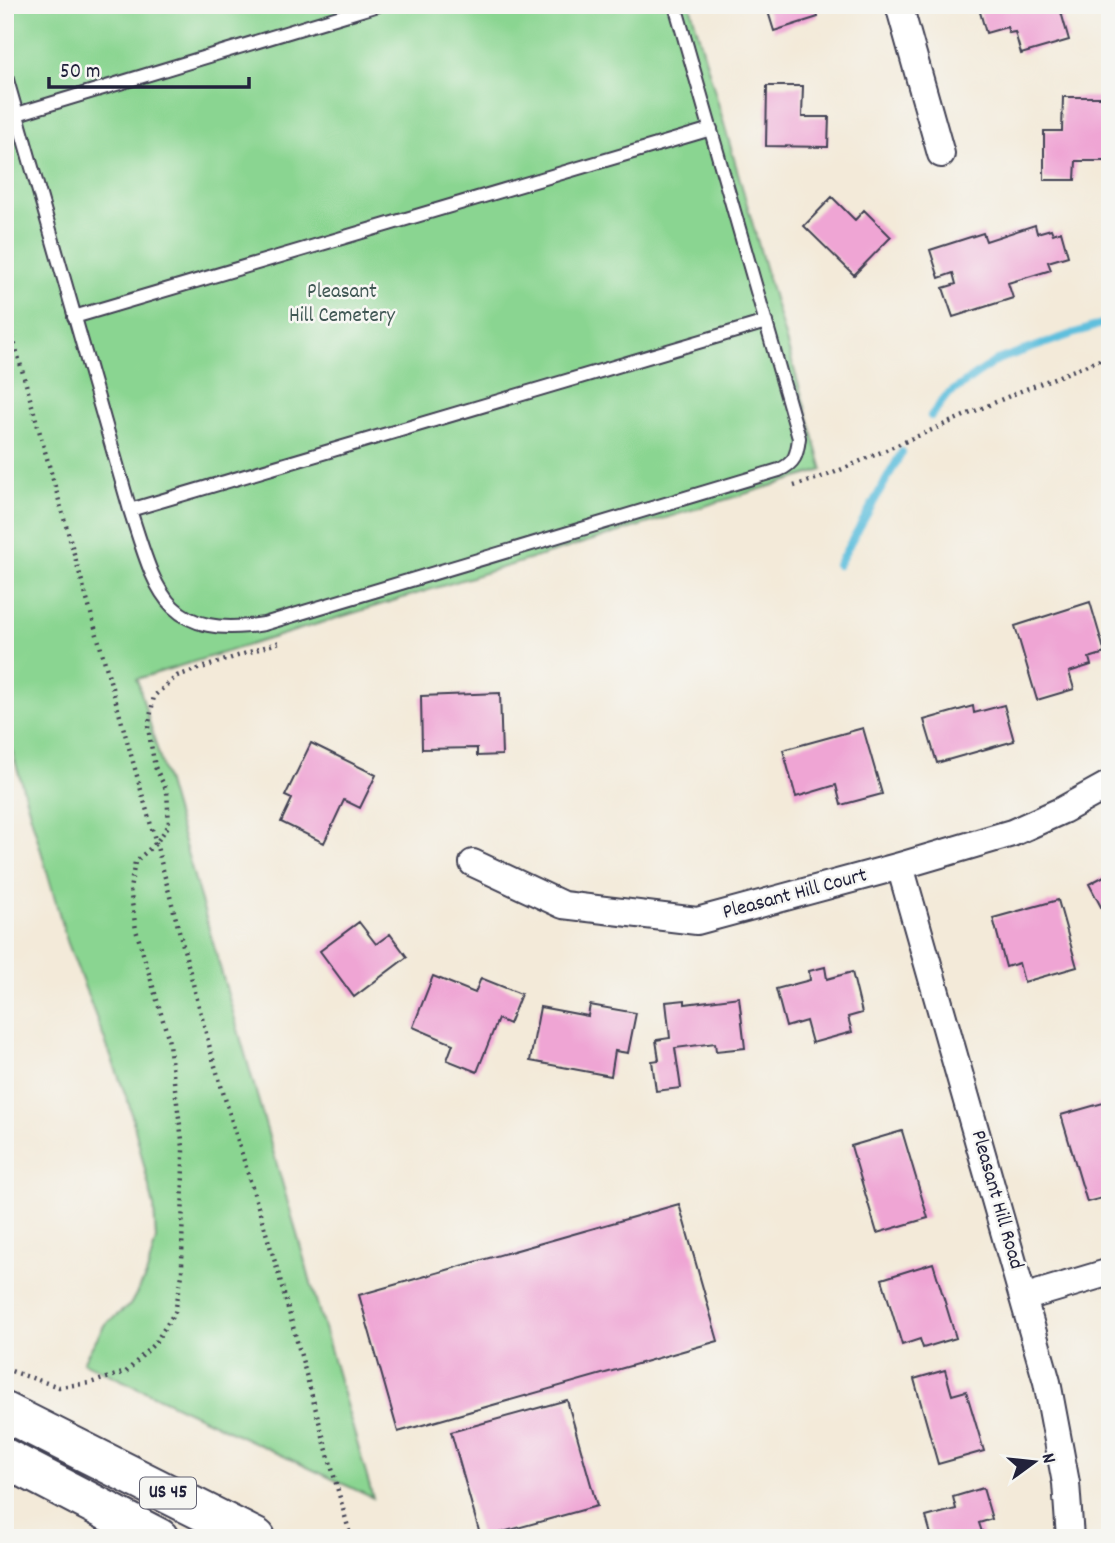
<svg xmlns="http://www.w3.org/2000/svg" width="1115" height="1543" viewBox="0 0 1115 1543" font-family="Dekko,sans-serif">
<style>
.green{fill:#8ad591;stroke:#567c66;stroke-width:2}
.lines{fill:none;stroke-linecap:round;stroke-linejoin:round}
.stream{stroke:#5fbfdd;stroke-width:8}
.building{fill:#efa5d4}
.lane-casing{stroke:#414053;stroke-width:16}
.street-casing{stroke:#414053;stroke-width:30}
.primary-casing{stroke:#414053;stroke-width:42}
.path{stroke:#414053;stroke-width:4.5;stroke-dasharray:2 5;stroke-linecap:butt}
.lane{stroke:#fff;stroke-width:12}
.street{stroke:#fff;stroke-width:26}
.primary{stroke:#fff;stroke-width:38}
.labels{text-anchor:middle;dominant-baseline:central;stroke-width:5;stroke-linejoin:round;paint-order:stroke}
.shield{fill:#f6f6f2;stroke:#626272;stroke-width:2}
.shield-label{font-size:19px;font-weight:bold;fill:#22223b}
.park-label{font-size:21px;fill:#415855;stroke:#f6f6f2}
.street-label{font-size:21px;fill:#22223b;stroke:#f6f6f2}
</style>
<rect width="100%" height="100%" fill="#f6f6f2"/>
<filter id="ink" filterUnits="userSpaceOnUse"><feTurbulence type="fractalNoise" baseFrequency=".0143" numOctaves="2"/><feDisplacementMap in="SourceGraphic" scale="14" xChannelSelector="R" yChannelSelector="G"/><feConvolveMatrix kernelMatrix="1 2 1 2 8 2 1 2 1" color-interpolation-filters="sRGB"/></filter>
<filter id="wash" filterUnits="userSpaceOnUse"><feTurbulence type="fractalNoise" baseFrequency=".00686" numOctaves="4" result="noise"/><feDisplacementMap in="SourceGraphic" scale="28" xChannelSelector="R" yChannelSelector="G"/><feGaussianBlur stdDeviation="1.57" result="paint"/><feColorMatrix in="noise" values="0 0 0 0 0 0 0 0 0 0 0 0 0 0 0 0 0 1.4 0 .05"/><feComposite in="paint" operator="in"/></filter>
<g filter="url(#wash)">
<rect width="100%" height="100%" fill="#f3ead9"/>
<path class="green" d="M 5,5 L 690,5 L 823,470 L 137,679 L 373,1498 L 83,1362 L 105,1324 L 130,1305 L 146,1276 L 156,1240 L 154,1207 L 129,1104 L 67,941 L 5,726 Z"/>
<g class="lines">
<path class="stream" d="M 931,416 L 946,396 L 997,360 L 1110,321
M 838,565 L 902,452"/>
</g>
<g id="blocks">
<path class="building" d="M 766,5 L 815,5 L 818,17 L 774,31 Z
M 978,5 L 1059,5 L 1069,40 L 1021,54 L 1015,32 L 1009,33 L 1007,27 L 986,33 Z
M 767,86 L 803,86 L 802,117 L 829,117 L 828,147 L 766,146 Z
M 1063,97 L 1110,97 L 1110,161 L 1076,161 L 1075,180 L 1044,180 L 1044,131 L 1062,131 Z
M 832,197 L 855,220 L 864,210 L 891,237 L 854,275 L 804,226 Z
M 1035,225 L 1037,233 L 1051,229 L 1053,234 L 1061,231 L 1068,256 L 1048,262 L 1051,270 L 1008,283 L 1013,298 L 953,317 L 943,288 L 956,284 L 953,273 L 939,278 L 930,250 L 983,233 L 986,241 Z
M 1090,602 L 1105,653 L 1089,658 L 1091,665 L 1069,672 L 1074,689 L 1037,700 L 1015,626 Z
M 500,693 L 502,755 L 477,756 L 477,748 L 422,749 L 421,696 Z
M 1004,705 L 1014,741 L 937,763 L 924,720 L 973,706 L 974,713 Z
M 863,728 L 882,794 L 841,805 L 836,785 L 796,797 L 783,750 Z
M 311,743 L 376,775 L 360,808 L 344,800 L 324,843 L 281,822 L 292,799 L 285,796 Z
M 1110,873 L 1110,924 L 1089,884 Z
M 1058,900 L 1077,967 L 1024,982 L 1019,963 L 1006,967 L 993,918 Z
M 359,922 L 376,944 L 390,934 L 407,957 L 354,997 L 320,951 Z
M 825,967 L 827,979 L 852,972 L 862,1013 L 848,1017 L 852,1032 L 812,1043 L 806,1021 L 786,1027 L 776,989 L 810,980 L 809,971 Z
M 433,976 L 475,993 L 481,978 L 521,994 L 509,1024 L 498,1019 L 477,1072 L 447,1060 L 453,1044 L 413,1027 Z
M 739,997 L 745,1048 L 716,1051 L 715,1043 L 675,1048 L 681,1088 L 656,1091 L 652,1061 L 659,1060 L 656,1040 L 670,1038 L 666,1002 L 685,1000 L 685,1004 Z
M 590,1005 L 636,1013 L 628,1053 L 615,1051 L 611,1076 L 530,1061 L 540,1007 L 588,1016 Z
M 1110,1101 L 1110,1196 L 1087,1202 L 1061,1115 Z
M 902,1131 L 928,1218 L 877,1233 L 851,1146 Z
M 679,1204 L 718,1341 L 398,1432 L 359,1295 Z
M 933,1263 L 956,1338 L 923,1348 L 920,1339 L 902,1345 L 882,1279 Z
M 945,1370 L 952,1395 L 966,1391 L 984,1451 L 938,1464 L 914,1379 Z
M 567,1400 L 597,1506 L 481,1538 L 451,1432 Z
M 983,1488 L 992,1519 L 979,1523 L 984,1538 L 932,1538 L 926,1517 L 956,1509 L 953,1497 Z"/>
</g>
</g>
<g filter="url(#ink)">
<use href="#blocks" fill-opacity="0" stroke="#414053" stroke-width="2"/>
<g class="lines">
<g class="lane-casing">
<path id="lane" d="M 5,73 L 130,510 C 156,590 164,640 264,624 L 779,470 C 795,463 797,455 799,438 L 675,5
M 17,114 L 378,5
M 74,317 L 711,129
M 130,510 L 766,322"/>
</g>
<g class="street-casing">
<path id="street" d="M 899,5 L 941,154
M 473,863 L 563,905 L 697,921 L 900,866 L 1012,833 L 1063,810 L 1110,784
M 900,866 L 1047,1382 L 1066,1483 L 1070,1538
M 1023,1298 L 1110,1272"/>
</g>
<g class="primary-casing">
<path id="primary" d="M 5,1412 L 256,1538
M 5,1458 L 159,1538"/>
</g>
<path class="path" d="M 5,310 L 156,843 L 212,1056 L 278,1272 L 351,1538
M 794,486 L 831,474 L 1021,391 L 1110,356
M 5,1369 L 59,1387 L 90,1383 L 126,1372 L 155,1343 L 175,1312 L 182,1275 L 183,1147 L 168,1037 L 136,930 L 130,889 L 135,862 L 156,843 L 169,825 L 167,791 L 155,767 L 148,728 L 154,696 L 177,676 L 283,641"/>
<use href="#lane" class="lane"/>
<use href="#street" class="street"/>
<use href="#primary" class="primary"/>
</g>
</g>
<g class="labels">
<rect class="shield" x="140" y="1477.5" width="56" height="31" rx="5"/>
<g class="shield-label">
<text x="168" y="1493">US 45</text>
</g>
<g class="park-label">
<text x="342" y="293">Pleasant<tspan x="342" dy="24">Hill Cemetery</tspan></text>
</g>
<g class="street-label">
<text transform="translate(795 895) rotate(-15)">Pleasant Hill Court</text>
<text transform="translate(996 1200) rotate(74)">Pleasant Hill Road</text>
</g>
</g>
<rect width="1115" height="1543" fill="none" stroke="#f6f6f2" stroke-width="28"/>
<g transform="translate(1034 1462) rotate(75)" stroke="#f6f6f2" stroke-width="5" paint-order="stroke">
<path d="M0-5L12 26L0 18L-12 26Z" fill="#22223b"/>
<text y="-10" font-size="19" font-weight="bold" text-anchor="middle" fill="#22223b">N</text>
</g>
<path d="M49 77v10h200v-10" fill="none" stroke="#22223b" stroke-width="3.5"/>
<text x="60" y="77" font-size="21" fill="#22223b" stroke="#f6f6f2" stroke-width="5" paint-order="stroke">50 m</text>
</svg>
